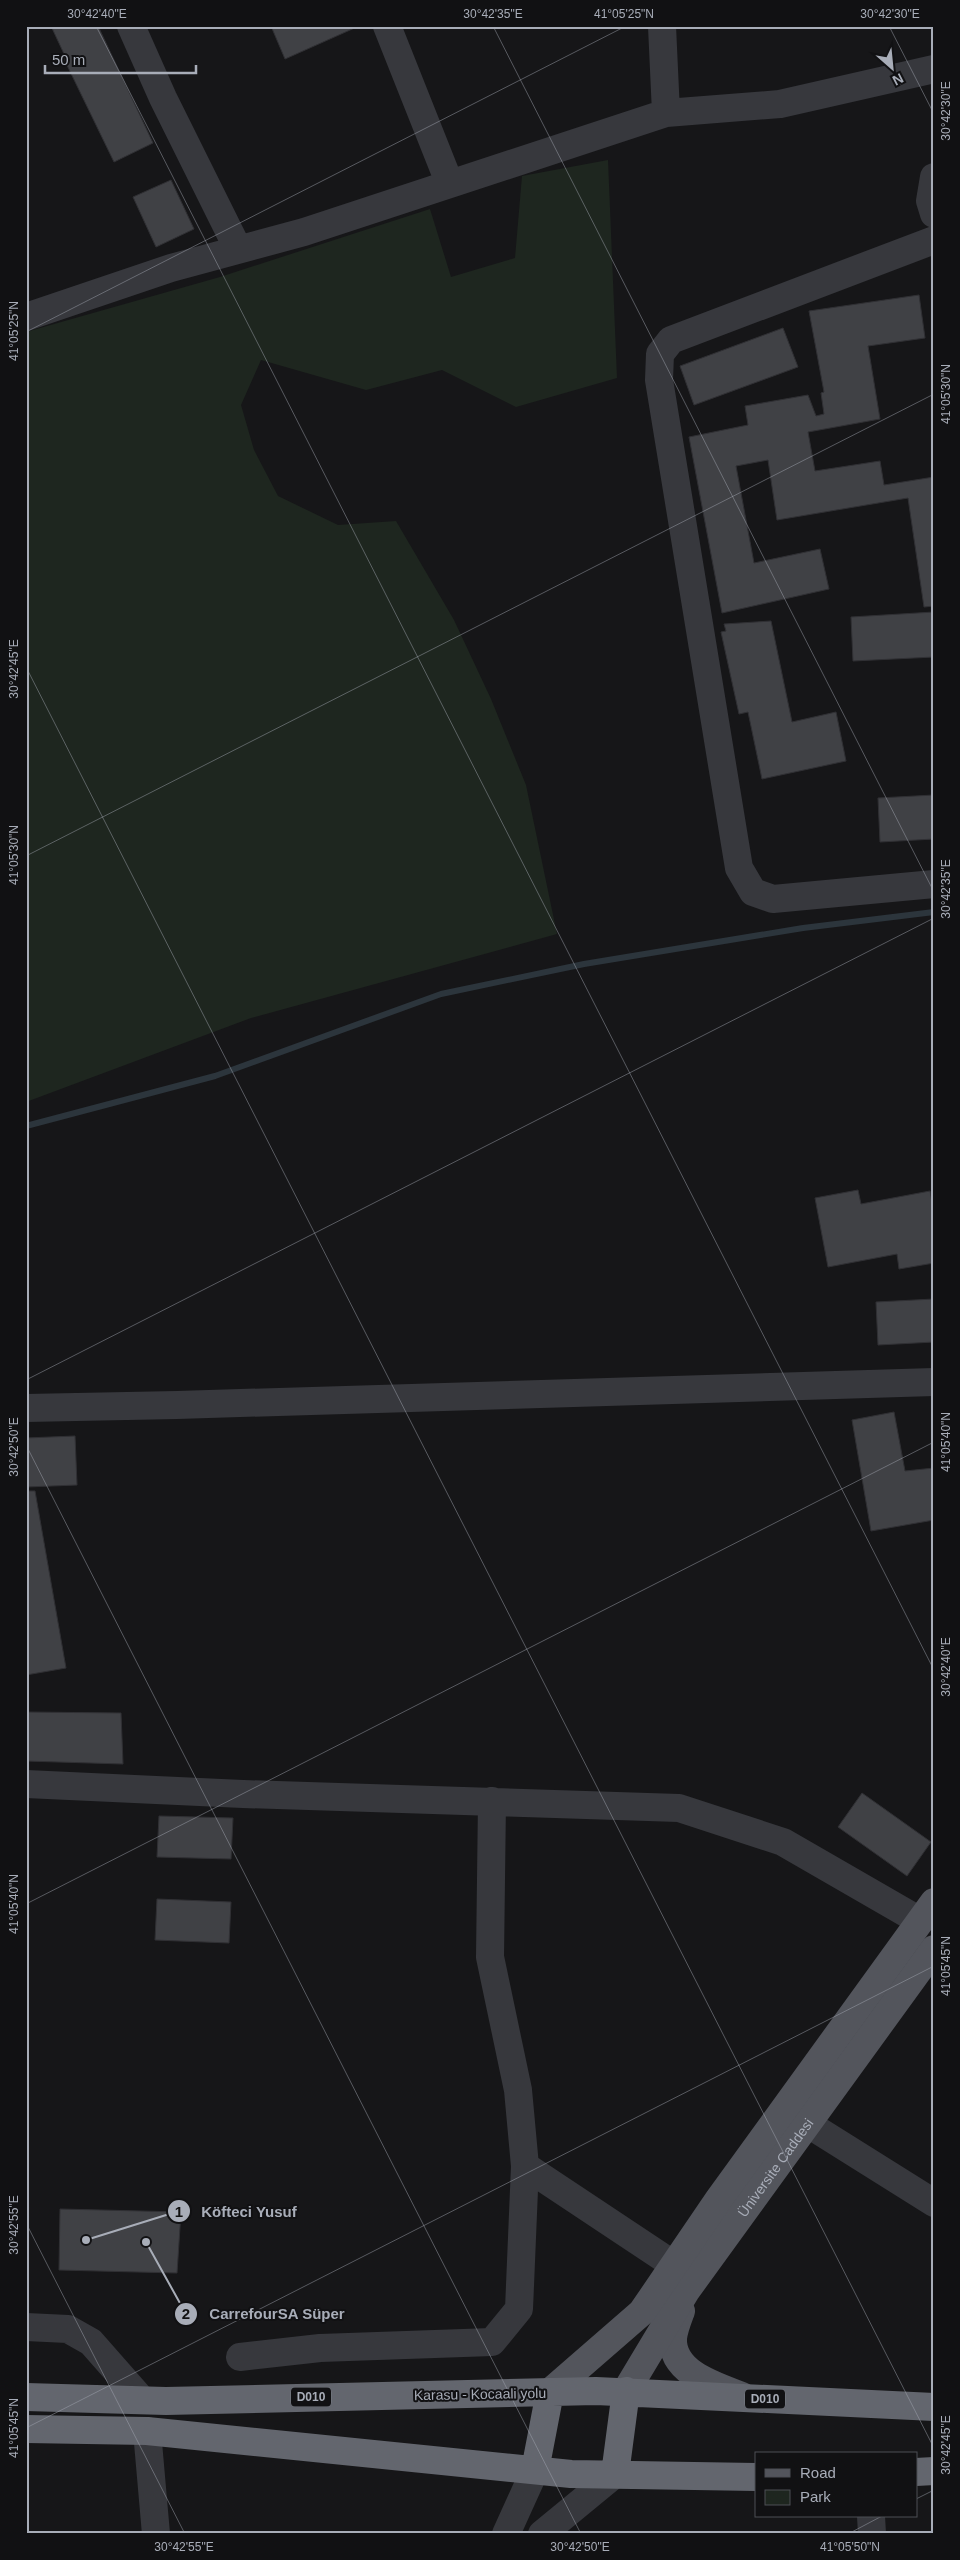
<svg xmlns="http://www.w3.org/2000/svg" width="960" height="2560" viewBox="0 0 960 2560" font-family="Helvetica,sans-serif">
<style>
.green{fill:#1e261f}
.lines{fill:none;stroke-linecap:round;stroke-linejoin:round}
.stream{stroke:#2c353c;stroke-width:6}
.building{fill:#404145;stroke:#303034}
.minor{stroke:#37383d;stroke-width:28}
.major{stroke:#53555c;stroke-width:28}
.highway{stroke:#63666e;stroke-width:28}
.ticks{fill:none;stroke:#a8adb8;stroke-width:1;stroke-opacity:0.45}
.labels{text-anchor:middle;dominant-baseline:central;stroke-width:4;stroke-linejoin:round;paint-order:stroke}
.shield{fill:#111113;stroke:#7b7e86;stroke-width:1}
.shield-label{font-size:12px;font-weight:bold;fill:#a8adb8}
.street-label{font-size:14px;fill:#a8adb8;stroke:#111113}
.leader{fill:none;stroke:#a8adb8;stroke-width:2}
.callout-dot{fill:#a8adb8;stroke:#111113;stroke-width:2}
.mark-label{font-size:15px;text-anchor:middle;font-weight:bold;fill:#111}
.callout-label{font-size:15px;text-anchor:middle;font-weight:bold;fill:#a8adb8;stroke:#111113;stroke-width:4;stroke-linejoin:round;paint-order:stroke}
.neatline{fill:none;stroke:#a8adb8;stroke-width:2}
.ticks-label{font-size:12px;text-anchor:middle;fill:#a8adb8}
</style>
<rect width="100%" height="100%" fill="#161618"/>
<path class="green" d="M 608,160 L 617,378 L 516,407 L 442,370 L 366,390 L 261,360 L 241,405 L 254,450 L 278,496 L 338,525 L 396,521 L 454,620 L 491,699 L 526,785 L 557,934 L 251,1018 L 26,1102 L 26,332 L 220,277 L 430,209 L 451,277 L 515,258 L 522,176 Z"/>
<g class="lines">
<path class="stream" d="M 26,1126 L 215,1076 L 441,994 L 584,964 L 803,928 L 934,912"/>
</g>
<path class="building" d="M 51,26 L 98,26 L 153,143 L 114,162 L 63,57 L 65,56 Z
M 271,26 L 359,26 L 285,59 Z
M 171,180 L 194,229 L 156,247 L 133,197 Z
M 919,295 L 925,338 L 868,346 L 880,419 L 808,432 L 815,471 L 880,461 L 884,485 L 934,477 L 934,606 L 924,607 L 908,498 L 777,520 L 768,460 L 736,466 L 754,563 L 820,549 L 829,589 L 722,613 L 689,437 L 748,425 L 745,406 L 808,395 L 816,416 L 824,414 L 821,393 L 824,392 L 809,311 Z
M 783,328 L 798,367 L 694,405 L 680,366 Z
M 934,612 L 934,657 L 853,661 L 851,617 Z
M 771,621 L 792,722 L 836,712 L 846,761 L 762,779 L 748,712 L 739,714 L 721,632 L 726,631 L 724,624 Z
M 934,795 L 934,839 L 880,842 L 878,798 Z
M 858,1190 L 861,1204 L 930,1191 L 934,1213 L 934,1263 L 899,1269 L 897,1254 L 828,1267 L 815,1198 Z
M 934,1299 L 934,1342 L 878,1345 L 876,1302 Z
M 894,1412 L 905,1471 L 934,1468 L 934,1520 L 871,1531 L 852,1420 Z
M 75,1436 L 77,1485 L 26,1487 L 26,1438 Z
M 26,1491 L 35,1491 L 66,1668 L 26,1675 Z
M 26,1712 L 121,1713 L 123,1764 L 26,1761 Z
M 862,1793 L 931,1842 L 907,1876 L 838,1827 Z
M 159,1816 L 233,1818 L 231,1859 L 157,1857 Z
M 157,1899 L 231,1902 L 229,1943 L 155,1940 Z
M 60,2209 L 181,2212 L 177,2273 L 59,2270 Z"/>
<g class="lines">
<path class="minor" d="M 131,26 L 163,98 L 238,249
M 387,26 L 449,182
M 662,26 L 666,113
M 934,177 L 930,201 L 934,214
M 934,240 L 671,340 L 660,354 L 659,380 L 739,868 L 753,892 L 773,899 L 934,884
M 26,317 L 171,268 L 304,232 L 666,113 L 780,104 L 934,69
M 26,1408 L 177,1405 L 934,1382
M 26,1784 L 243,1794 L 679,1808 L 783,1842 L 920,1921
M 808,2124 L 934,2203
M 525,2166 L 674,2265
M 26,2327 L 68,2329 L 91,2342 L 142,2400
M 240,2357 L 320,2348 L 492,2342 L 519,2309 L 525,2166 L 518,2090 L 490,1957 L 492,1801
M 147,2431 L 156,2534
M 871,2516 L 872,2534
M 506,2534 L 535,2470
M 542,2534 L 615,2474"/>
<g class="major">
<path d="M 681,2311 C 678,2319 674,2329 673,2338 C 671,2373 716,2386 742,2396"/>
<path id="s1" d="M 626,2391 L 686,2291 L 934,1949"/>
<path d="M 550,2392 L 642,2312 L 719,2199 L 934,1902"/>
</g>
<path class="highway" d="M 26,2397 L 166,2401 L 596,2391 L 934,2407
M 26,2429 L 147,2431 L 571,2474 L 756,2477
M 535,2470 L 550,2392
M 916,2472 L 934,2471
M 615,2474 L 626,2391"/>
</g>
<path class="ticks" d="M 96,26 L 934,1670M 493,26 L 934,892M 889,26 L 934,114M 26,332 L 626,26M 26,667 L 934,2448M 26,856 L 934,394M 26,1380 L 934,918M 26,1445 L 581,2534M 26,1904 L 934,1442M 26,2223 L 185,2534M 26,2428 L 934,1966M 916,2499 L 934,2490M 848,2534 L 882,2516"/>
<g class="labels">
<g class="shield">
<rect x="291" y="2387.5" width="40" height="19" rx="4"/>
<rect x="745" y="2389.5" width="40" height="19" rx="4"/>
</g>
<g class="shield-label">
<text x="311" y="2397">D010</text>
<text x="765" y="2399">D010</text>
</g>
<g class="street-label">
<text stroke="none"><textPath href="#s1" startOffset="269">Üniversite Caddesi</textPath></text>
<text transform="translate(480 2394) rotate(-1)">Karasu - Kocaali yolu</text>
</g>
</g>
<path class="leader" d="M86 2240L179 2211M146 2242L186 2314"/>
<g class="callout-dot">
<circle cx="86" cy="2240" r="5"/>
<circle cx="146" cy="2242" r="5"/>
<circle cx="179" cy="2211" r="12"/>
<circle cx="186" cy="2314" r="12"/>
</g>
<g class="mark-label">
<text x="179" y="2217">1</text>
<text x="186" y="2319">2</text>
</g>
<g class="callout-label">
<text x="249" y="2217">Köfteci Yusuf</text>
<text x="277" y="2319">CarrefourSA Süper</text>
</g>
<rect width="960" height="2560" fill="none" stroke="#111113" stroke-width="55"/>
<rect x="755" y="2452" width="162" height="65" fill="#111113" stroke="#4d4f55"/>
<rect x="765" y="2469" width="25" height="8" fill="#53555c" stroke="#4d4f55"/>
<text x="800" y="2478" font-size="15" fill="#a8adb8">Road</text>
<rect x="765" y="2490" width="25" height="15" fill="#1e261f" stroke="#4d4f55"/>
<text x="800" y="2502" font-size="15" fill="#a8adb8">Park</text>
<g transform="translate(892 68) rotate(153)" stroke="#111113" stroke-width="4" paint-order="stroke">
<path d="M0-4L9 19L0 12L-9 19Z" fill="#a8adb8"/>
<text y="-8" font-size="14" font-weight="bold" text-anchor="middle" fill="#a8adb8">N</text>
</g>
<path d="M45 65v8h151v-8" fill="none" stroke="#a8adb8" stroke-width="2.5"/>
<text x="52" y="65" font-size="15" fill="#a8adb8" stroke="#111113" stroke-width="4" paint-order="stroke">50 m</text>
<rect x="28" y="28" width="904" height="2504" class="neatline"/>
<g class="ticks-label">
<text x="97" y="18">30°42'40"E</text>
<text x="493" y="18">30°42'35"E</text>
<text x="624" y="18">41°05'25"N</text>
<text x="890" y="18">30°42'30"E</text>
<text transform="translate(946 111) rotate(-90)" y="4">30°42'30"E</text>
<text transform="translate(14 331) rotate(-90)" y="4">41°05'25"N</text>
<text transform="translate(946 394) rotate(-90)" y="4">41°05'30"N</text>
<text transform="translate(14 669) rotate(-90)" y="4">30°42'45"E</text>
<text transform="translate(14 855) rotate(-90)" y="4">41°05'30"N</text>
<text transform="translate(946 889) rotate(-90)" y="4">30°42'35"E</text>
<text transform="translate(946 1442) rotate(-90)" y="4">41°05'40"N</text>
<text transform="translate(14 1447) rotate(-90)" y="4">30°42'50"E</text>
<text transform="translate(946 1667) rotate(-90)" y="4">30°42'40"E</text>
<text transform="translate(14 1904) rotate(-90)" y="4">41°05'40"N</text>
<text transform="translate(946 1966) rotate(-90)" y="4">41°05'45"N</text>
<text transform="translate(14 2225) rotate(-90)" y="4">30°42'55"E</text>
<text transform="translate(14 2428) rotate(-90)" y="4">41°05'45"N</text>
<text transform="translate(946 2445) rotate(-90)" y="4">30°42'45"E</text>
<text x="184" y="2551">30°42'55"E</text>
<text x="580" y="2551">30°42'50"E</text>
<text x="850" y="2551">41°05'50"N</text>
</g>
</svg>
